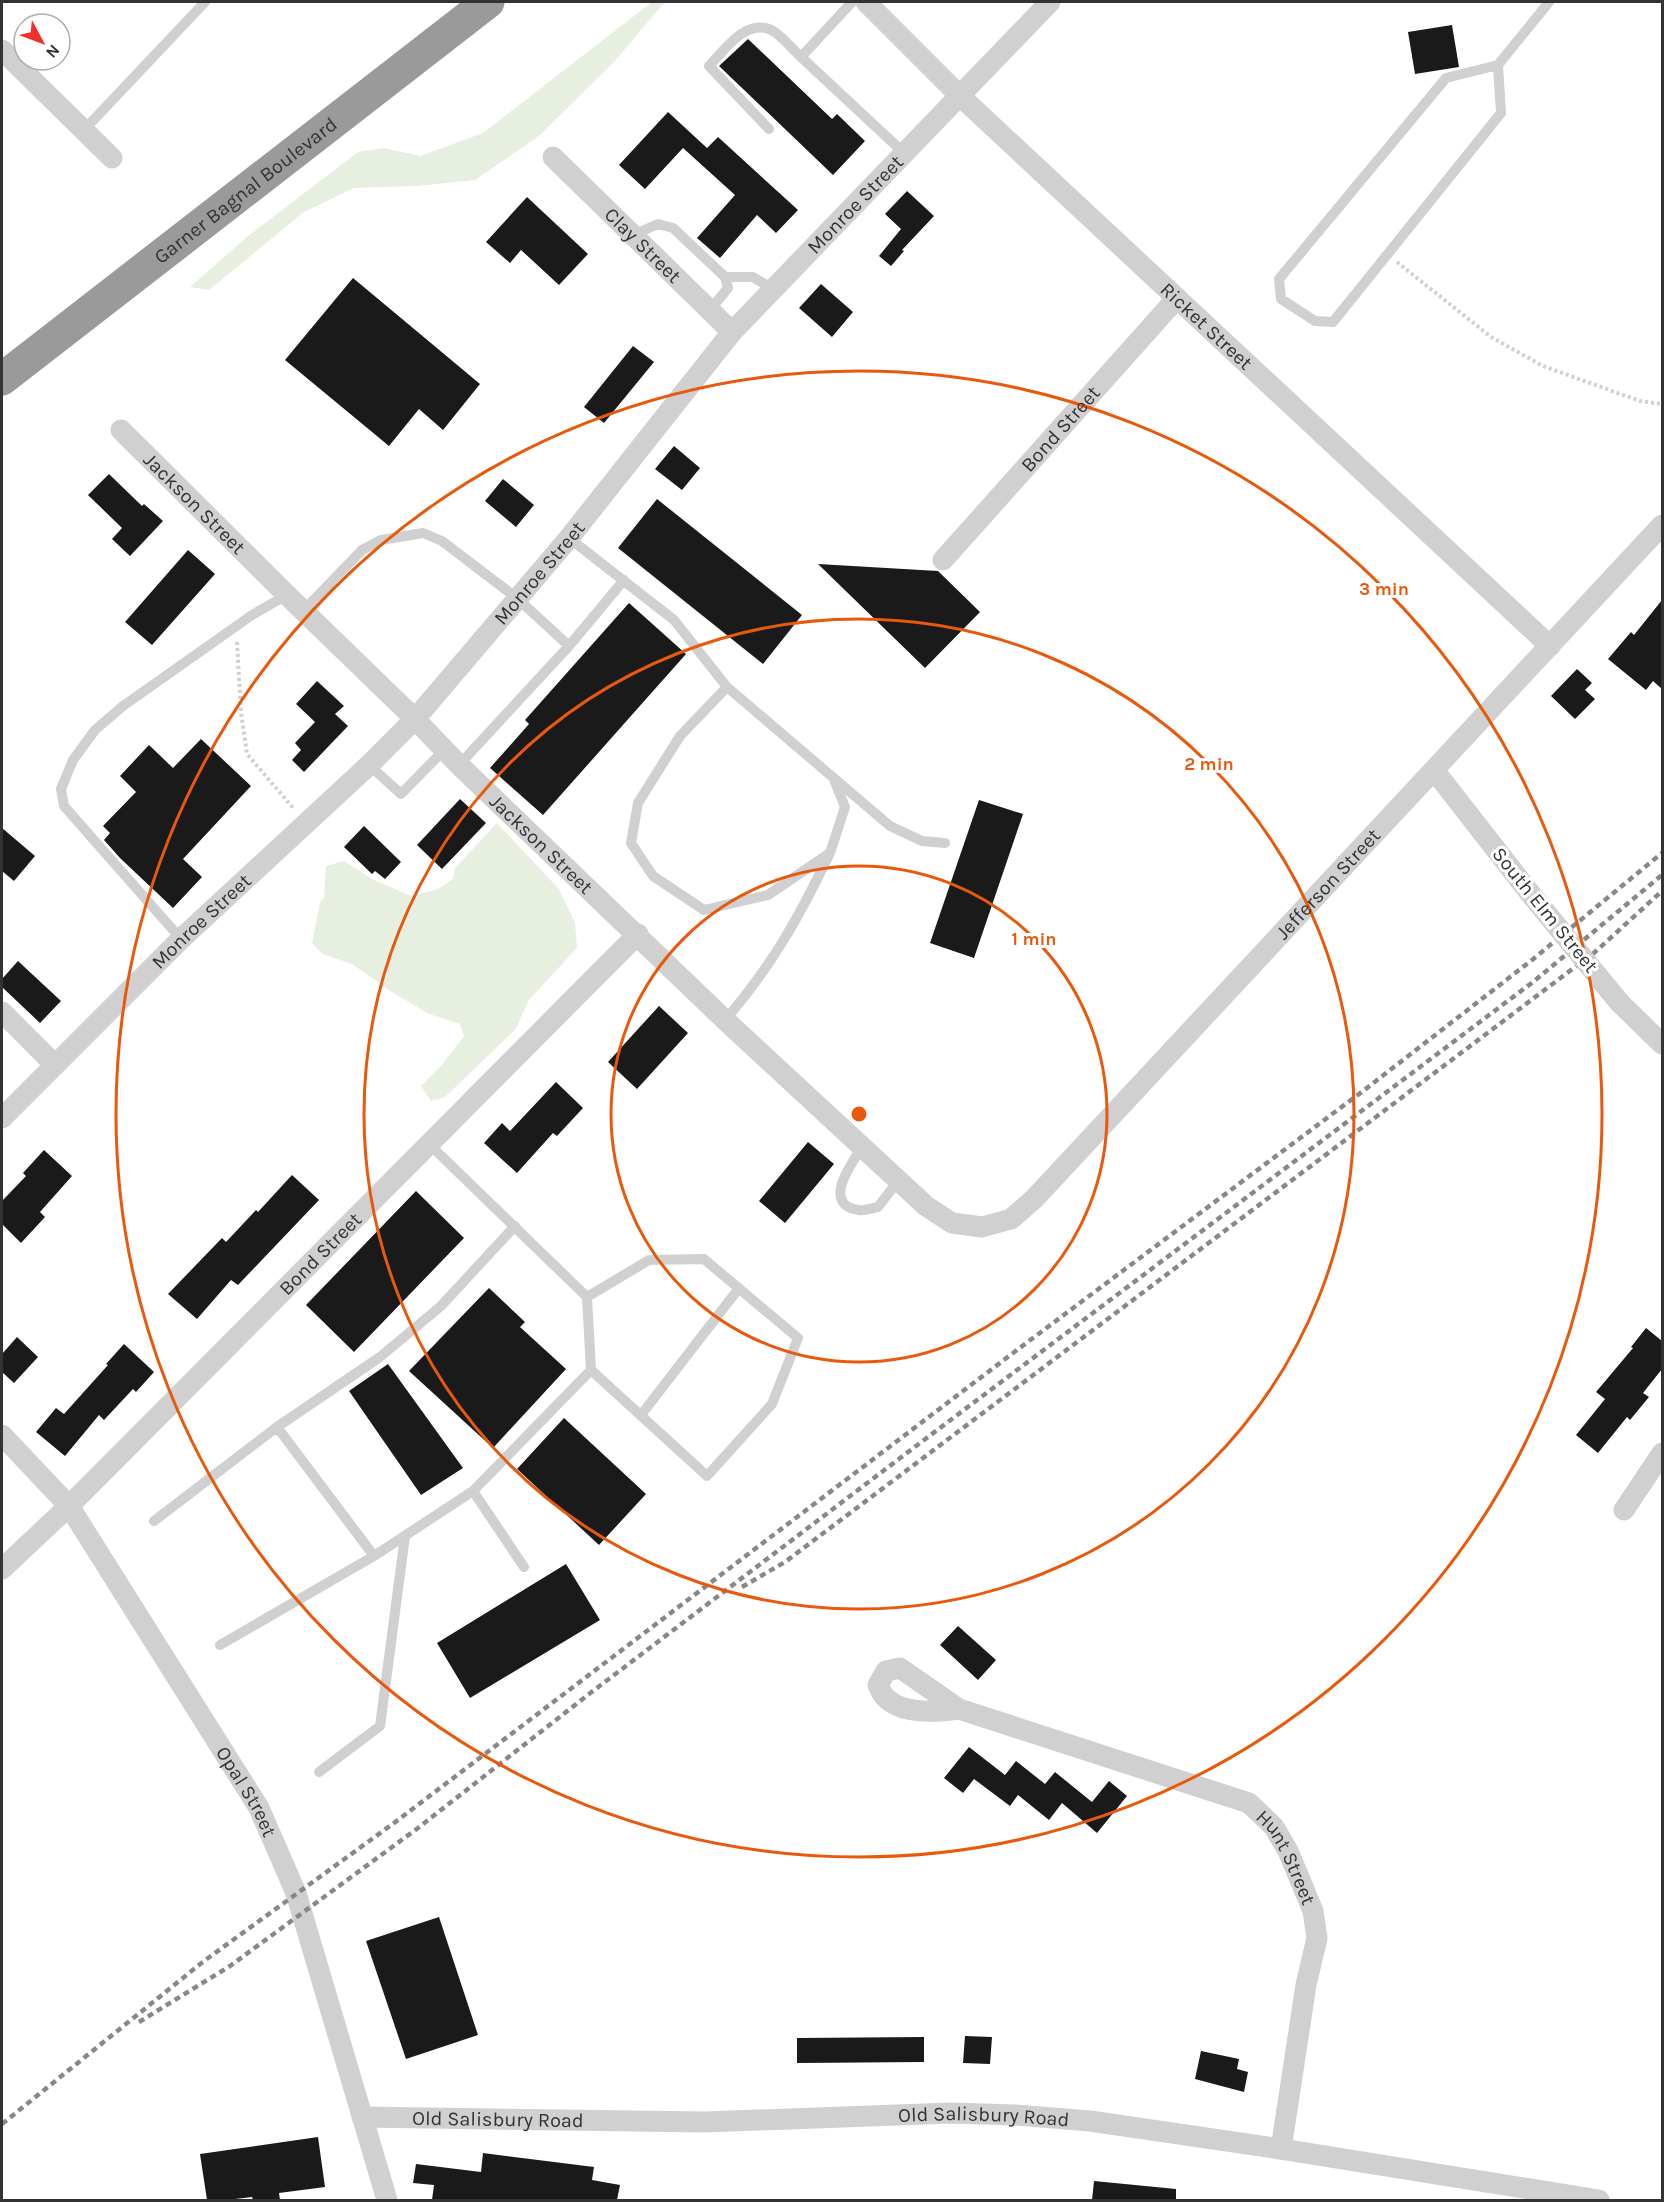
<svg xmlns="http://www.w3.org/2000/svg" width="1664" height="2202" viewBox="0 0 1664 2202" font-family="Karla,sans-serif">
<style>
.green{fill:#e7f0e0}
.building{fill:#1a1a1a}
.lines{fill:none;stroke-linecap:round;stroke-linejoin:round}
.path{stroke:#d0d0d0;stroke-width:4;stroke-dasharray:3 3;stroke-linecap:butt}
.lane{stroke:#d0d0d0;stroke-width:10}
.street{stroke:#d0d0d0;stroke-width:21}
.highway{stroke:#9a9a9a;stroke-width:33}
.rail{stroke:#888;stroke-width:4.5;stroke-dasharray:6 4.5;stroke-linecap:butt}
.street-bridge{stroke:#d0d0d0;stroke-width:21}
.ring{fill:none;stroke:#e8590c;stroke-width:3}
.labels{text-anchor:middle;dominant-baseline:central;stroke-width:6;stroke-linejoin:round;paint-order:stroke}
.street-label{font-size:20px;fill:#333;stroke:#fff}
.centre{fill:#e8590c;stroke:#fff;stroke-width:3}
.ring-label{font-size:18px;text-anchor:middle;font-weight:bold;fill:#e8590c;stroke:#fff;stroke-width:6;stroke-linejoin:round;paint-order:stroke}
</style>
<rect width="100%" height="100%" fill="#fff"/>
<path class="green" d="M 652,2 L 665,2 L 614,62 L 539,136 L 475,180 L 417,186 L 354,188 L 304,212 L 209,290 L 190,287 L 248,236 L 358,152 L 384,148 L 420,156 L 483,133 Z
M 497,823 L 559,889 L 575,923 L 577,948 L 529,1000 L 515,1030 L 445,1097 L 431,1101 L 421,1086 L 441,1066 L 464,1036 L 460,1024 L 429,1014 L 392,992 L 352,964 L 322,954 L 312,943 L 320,902 L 324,898 L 326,866 L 344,861 L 374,880 L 411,896 L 438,889 L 453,879 L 455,868 Z"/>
<path class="building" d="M 1452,25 L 1459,67 L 1415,74 L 1408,32 Z
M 748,39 L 832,119 L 837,114 L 865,141 L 833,175 L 719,66 Z
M 668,112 L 707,148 L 718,137 L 798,210 L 776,233 L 757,215 L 720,258 L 697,238 L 735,195 L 683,148 L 645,189 L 619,165 Z
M 907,191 L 934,216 L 902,250 L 904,251 L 891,266 L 879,256 L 901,229 L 885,214 Z
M 527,197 L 588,254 L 559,285 L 521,250 L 510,263 L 486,242 Z
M 353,278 L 480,384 L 443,430 L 419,409 L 389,446 L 285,360 Z
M 821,284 L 853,312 L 832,337 L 799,308 Z
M 633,346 L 654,362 L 604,423 L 584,407 Z
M 674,446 L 700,468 L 682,490 L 655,469 Z
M 109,474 L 142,506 L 144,504 L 163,521 L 130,556 L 112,539 L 122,528 L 88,495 Z
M 503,479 L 534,505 L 516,527 L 485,501 Z
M 657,499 L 802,615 L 763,664 L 618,548 Z
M 188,550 L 215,574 L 152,645 L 125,622 Z
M 818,564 L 938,571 L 980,612 L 925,668 Z
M 1662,600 L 1662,689 L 1653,681 L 1646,690 L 1608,659 L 1631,632 L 1634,635 Z
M 629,603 L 686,654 L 543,815 L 490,768 L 529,724 L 525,720 Z
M 1577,669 L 1592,683 L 1585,690 L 1595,699 L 1575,719 L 1551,696 Z
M 317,681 L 344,706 L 335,714 L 348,726 L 304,772 L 292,760 L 301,750 L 295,743 L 315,722 L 296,704 Z
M 201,739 L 251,786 L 183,859 L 202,877 L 173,908 L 120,858 L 104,840 L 110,833 L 103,826 L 136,792 L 120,776 L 149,745 L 173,768 Z
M 460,799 L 486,823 L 442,869 L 417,845 Z
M 979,800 L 1023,814 L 974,958 L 930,943 Z
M 364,826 L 401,862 L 385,879 L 375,871 L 372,874 L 344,847 Z
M 2,828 L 35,856 L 14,881 L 2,871 Z
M 18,961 L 61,1001 L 40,1023 L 2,987 L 2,979 Z
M 659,1006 L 688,1033 L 637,1089 L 608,1062 Z
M 556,1082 L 583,1108 L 557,1136 L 553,1133 L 517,1173 L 484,1143 L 502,1123 L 510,1131 Z
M 808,1142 L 834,1164 L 785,1223 L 759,1201 Z
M 44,1150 L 72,1176 L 40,1212 L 45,1217 L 21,1243 L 2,1224 L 2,1201 L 26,1176 L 23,1173 Z
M 292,1175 L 319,1200 L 238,1285 L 231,1280 L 197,1319 L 168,1294 L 222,1238 L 226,1242 L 256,1210 L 258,1212 Z
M 416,1191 L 464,1238 L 354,1352 L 306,1305 Z
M 489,1288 L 525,1322 L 520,1327 L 566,1369 L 493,1448 L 409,1371 Z
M 1646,1328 L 1662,1341 L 1662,1369 L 1643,1393 L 1649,1397 L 1630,1420 L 1627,1417 L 1598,1453 L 1576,1435 L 1605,1399 L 1596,1392 L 1633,1348 L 1631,1347 Z
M 17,1337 L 38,1357 L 14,1383 L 2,1372 L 2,1354 Z
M 124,1344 L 154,1372 L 136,1392 L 133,1389 L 104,1420 L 99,1415 L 65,1456 L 36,1432 L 56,1408 L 64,1414 L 108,1365 L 106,1364 Z
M 388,1364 L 463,1468 L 421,1495 L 349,1391 Z
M 564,1418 L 646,1494 L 599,1545 L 517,1469 Z
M 566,1564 L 600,1620 L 470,1698 L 437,1643 Z
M 958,1626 L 996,1660 L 978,1680 L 940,1645 Z
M 969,1747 L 1005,1775 L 1016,1761 L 1045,1784 L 1055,1772 L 1092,1802 L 1109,1781 L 1127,1796 L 1097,1833 L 1062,1803 L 1049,1820 L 1018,1795 L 1010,1806 L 974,1779 L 963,1793 L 944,1778 Z
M 439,1917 L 478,2035 L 406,2059 L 366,1941 Z
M 965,2036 L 992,2037 L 990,2064 L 963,2063 Z
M 924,2037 L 924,2062 L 797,2063 L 797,2038 Z
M 1201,2051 L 1239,2059 L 1237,2069 L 1248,2072 L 1244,2092 L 1195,2079 Z
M 318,2137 L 325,2187 L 279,2193 L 280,2200 L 253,2200 L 252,2197 L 227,2200 L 207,2200 L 200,2154 Z
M 483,2153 L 594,2167 L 592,2180 L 620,2185 L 617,2200 L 432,2200 L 434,2185 L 413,2183 L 416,2164 L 481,2172 Z
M 1094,2181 L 1176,2189 L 1176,2200 L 1092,2200 Z"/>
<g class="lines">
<path class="path" d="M 1397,262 L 1491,337 L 1543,366 L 1640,401 L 1662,404
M 237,642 L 241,712 L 247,754 L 294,809"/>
<path class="lane" d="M 852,2 L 801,57 L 904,153
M 1498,65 L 1501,113 L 1333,322 L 1315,321 L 1281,299 L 1279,279 L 1446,78 L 1498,65 L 1549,2
M 769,129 L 709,66 C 724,51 744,20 769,29 C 780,33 792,49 801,57
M 84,130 L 205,2
M 633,235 L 658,224 L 673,228 L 725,277 L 728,288 L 710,310
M 725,277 L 753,277 L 773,289
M 569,538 L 674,620 L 727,687 L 890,826 L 922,841 L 945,843
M 304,610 L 362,550 L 381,540 L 423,533 L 442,541 L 518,599 L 569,646
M 727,687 L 680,736 L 638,803 L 631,843 L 653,876 L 704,910 L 768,895 L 830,853 L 845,807 L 833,777
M 369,765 L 401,794 L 444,750
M 459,765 L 569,646 L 624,580
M 181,939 L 64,806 L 61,789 L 73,760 L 95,730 L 123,706 L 252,615 L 287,595
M 725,1020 C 772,966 799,917 830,853
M 429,1144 L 587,1297 L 591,1370 L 473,1491 L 374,1556 L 277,1427 L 380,1357 L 441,1306 L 515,1226
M 862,1147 C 852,1163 821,1204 858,1210 C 864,1211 872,1208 878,1207 L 898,1181
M 587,1297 L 649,1260 L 704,1259 L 798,1338 L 772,1404 L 707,1476 L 591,1370
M 641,1415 L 739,1288
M 473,1491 L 524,1567
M 154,1521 L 277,1427
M 220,1645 L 374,1556
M 319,1772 L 380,1726 L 405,1536"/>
<g class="street">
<path id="s1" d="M 866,2 L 959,95 L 1550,646"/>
<path d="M 2,50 L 112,158"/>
<path id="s2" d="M 553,157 L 732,332"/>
<path id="s3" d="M 121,430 L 287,595 L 415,719 L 459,765 L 725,1020 L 926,1206 L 952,1223 L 982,1227 L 1011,1219 L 1034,1199 L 1662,525"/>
<path id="s4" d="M 943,560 L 1177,298"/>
<path d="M 1434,770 L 1529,892"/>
<path d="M 1619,1002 L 1662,1044"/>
<path d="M 2,1012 L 55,1065"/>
<path id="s5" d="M 2,1118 L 181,939 L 369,765 L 415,719 L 569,538 L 732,332 L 1050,2"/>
<path id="s6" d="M 2,1435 L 69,1506 L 259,1808 L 296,1893 L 387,2200"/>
<path d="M 1624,1510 L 1662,1453"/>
<path id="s7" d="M 2,1569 L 69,1506 L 638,934"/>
<path d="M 900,1668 L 959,1709 C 937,1712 902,1715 885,1697 C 882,1694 880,1689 878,1685 L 886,1671 Z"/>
<path id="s8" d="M 959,1709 L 1249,1803 L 1274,1827 L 1288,1851 L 1313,1911 L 1317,1938 L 1306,1985 L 1281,2149"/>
<path id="s9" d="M 362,2117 L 705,2122 L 951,2113 L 1015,2115 L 1090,2121 L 1281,2149 L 1599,2200"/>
</g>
<path class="highway" id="s10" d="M 2,379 L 488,2"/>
<path class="rail" d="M 742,1587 L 785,1562 L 1595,952 L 1662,891
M 139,2022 L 230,1966 L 418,1828 L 589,1694 L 920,1443 L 1533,982 L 1662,875
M 2,2124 L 204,1961 L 394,1823 L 1017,1350 L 1363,1091 L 1532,960 L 1662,853"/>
<path class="street-bridge" d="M 1529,892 L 1619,1002"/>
</g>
<g class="ring">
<circle cx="859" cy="1114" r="248"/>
<circle cx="859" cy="1114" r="495"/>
<circle cx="859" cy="1114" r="743"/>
</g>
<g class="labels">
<g class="street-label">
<text stroke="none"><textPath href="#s10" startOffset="308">Garner Bagnal Boulevard</textPath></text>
<text stroke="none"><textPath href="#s5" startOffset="1252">Monroe Street</textPath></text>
<text stroke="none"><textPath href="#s2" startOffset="126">Clay Street</textPath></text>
<text stroke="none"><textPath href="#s1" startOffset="470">Ricket Street</textPath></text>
<text stroke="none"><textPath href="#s4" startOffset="176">Bond Street</textPath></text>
<text stroke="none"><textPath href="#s3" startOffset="104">Jackson Street</textPath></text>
<text stroke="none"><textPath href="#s5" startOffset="766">Monroe Street</textPath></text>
<text stroke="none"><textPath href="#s3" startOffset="590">Jackson Street</textPath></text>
<text stroke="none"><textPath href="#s3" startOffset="1671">Jefferson Street</textPath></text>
<text transform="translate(1545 910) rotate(51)">South Elm Street</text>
<text stroke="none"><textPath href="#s5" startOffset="280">Monroe Street</textPath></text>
<text stroke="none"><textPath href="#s7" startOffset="448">Bond Street</textPath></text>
<text stroke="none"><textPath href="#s6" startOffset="434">Opal Street</textPath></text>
<text stroke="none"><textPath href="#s8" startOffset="372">Hunt Street</textPath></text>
<text stroke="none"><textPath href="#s9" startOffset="622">Old Salisbury Road</textPath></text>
<text stroke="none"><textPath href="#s9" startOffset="136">Old Salisbury Road</textPath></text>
</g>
</g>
<circle cx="859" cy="1114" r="9" class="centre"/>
<g class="ring-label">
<text x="1384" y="595">3 min</text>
<text x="1209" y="770">2 min</text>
<text x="1034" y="945">1 min</text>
</g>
<rect width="1664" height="2202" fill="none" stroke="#333333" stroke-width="6"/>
<g transform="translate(42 42) rotate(131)"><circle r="28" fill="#ffffff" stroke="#adadad" stroke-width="1.5"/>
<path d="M0-4.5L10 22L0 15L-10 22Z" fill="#f32f2b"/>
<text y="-9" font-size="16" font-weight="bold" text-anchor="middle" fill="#333333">N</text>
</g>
</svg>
